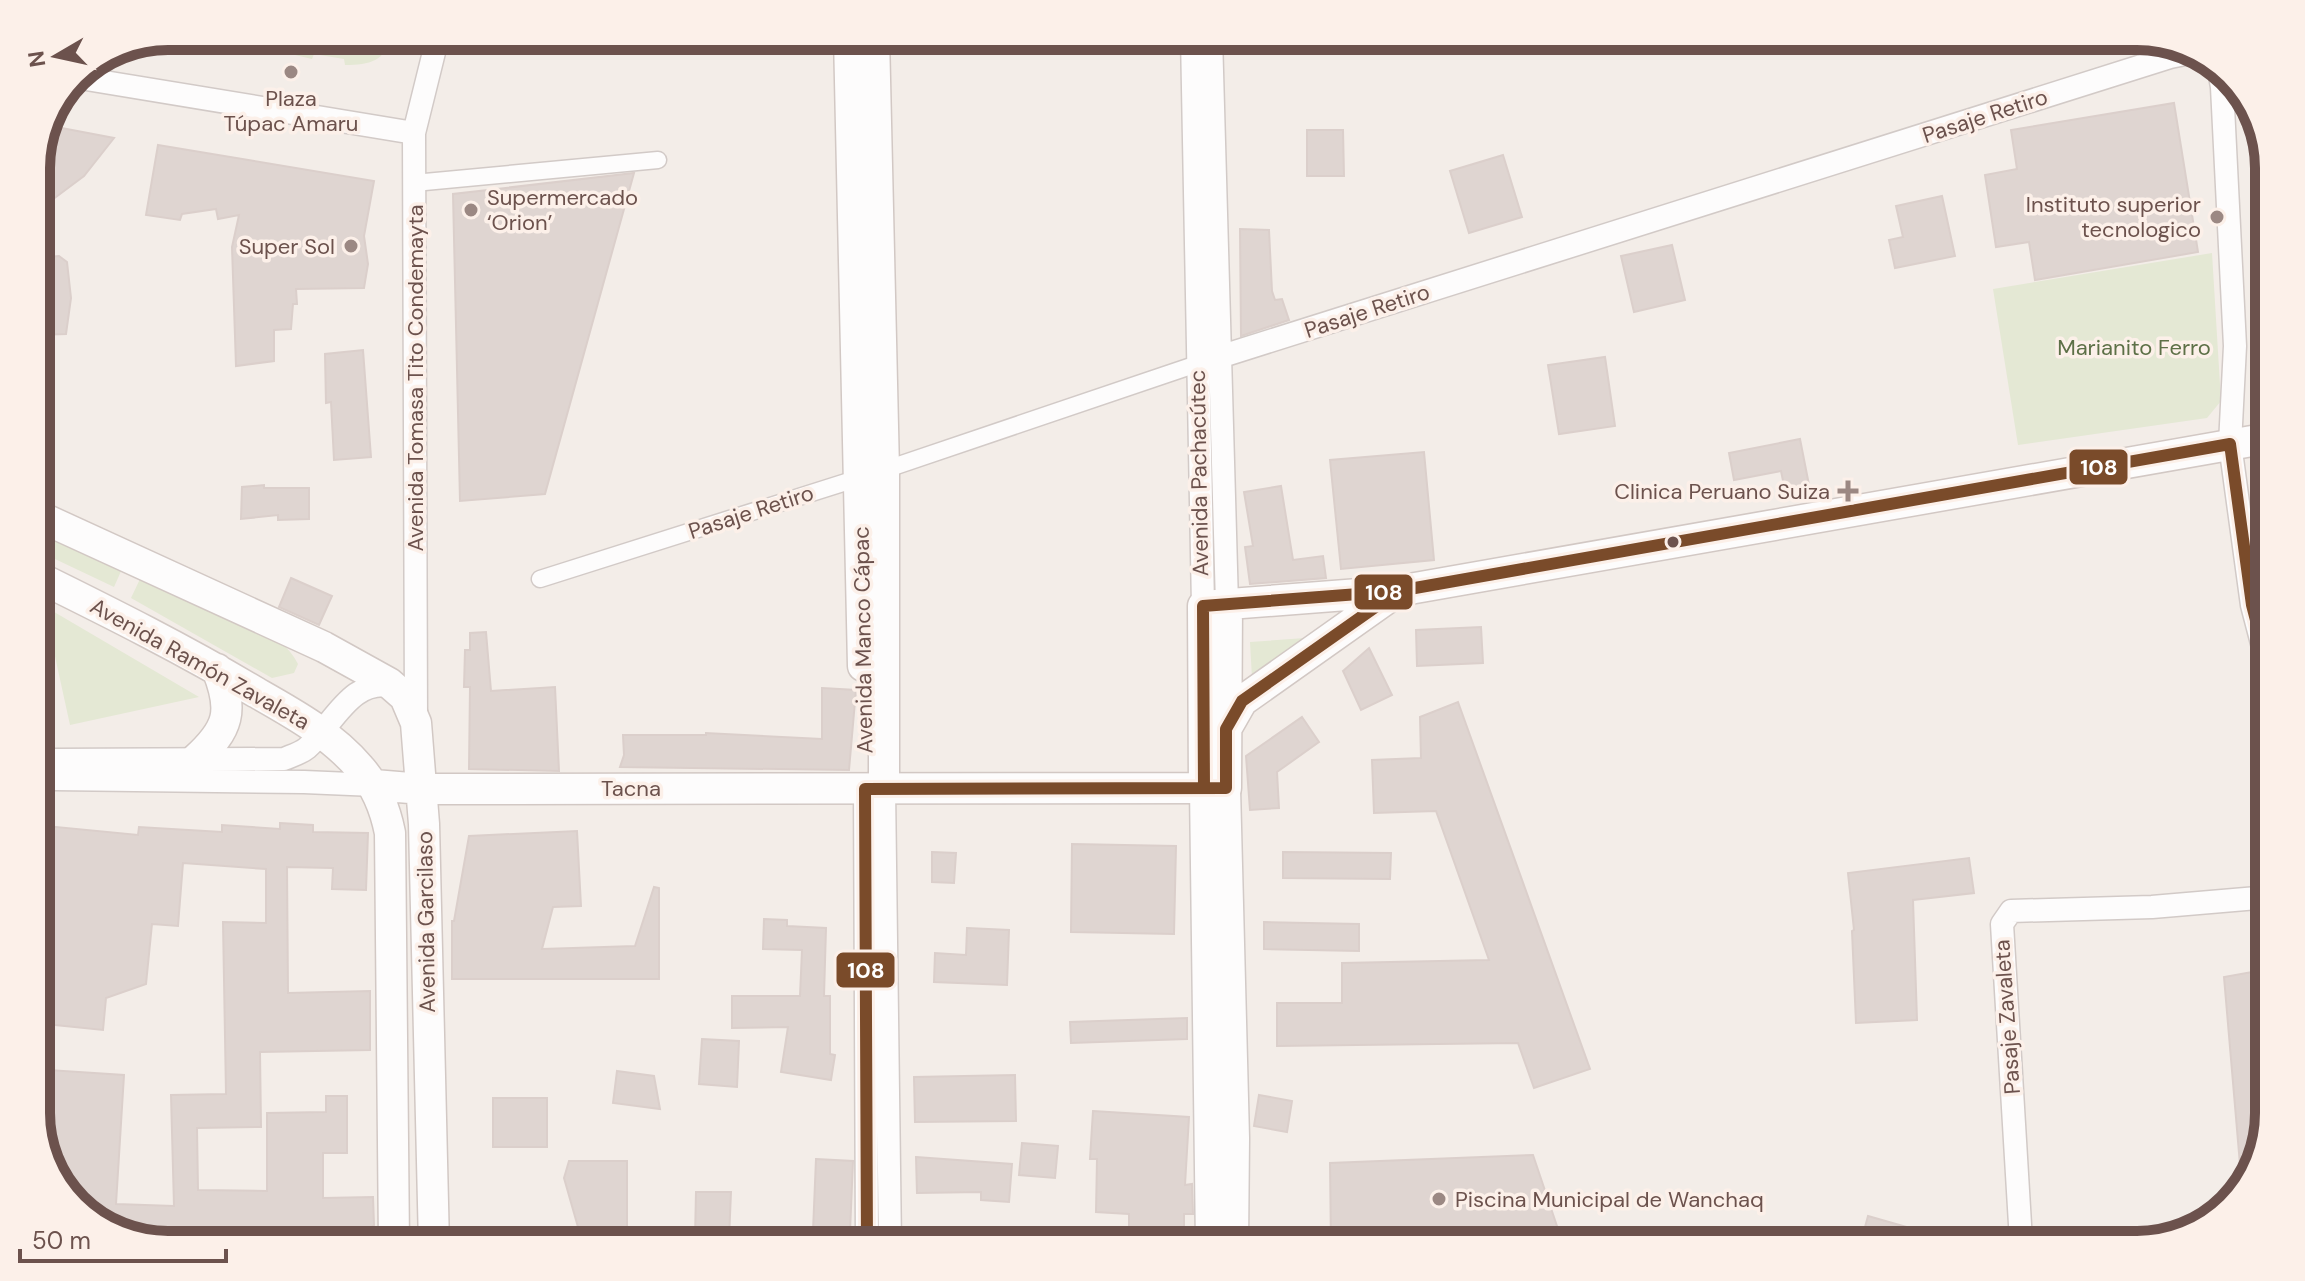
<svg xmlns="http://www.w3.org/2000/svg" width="2305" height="1281" viewBox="0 0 2305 1281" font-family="'DM Sans',sans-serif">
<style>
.green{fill:#e4e8d4}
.building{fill:#dfd5d1;stroke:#dbcfcb;stroke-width:2}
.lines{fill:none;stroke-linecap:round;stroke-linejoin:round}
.pedestrian-casing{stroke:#d2cac7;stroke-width:19}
.minor-casing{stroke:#d2cac7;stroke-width:25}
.tertiary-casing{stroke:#d2cac7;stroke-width:31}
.secondary-casing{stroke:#d2c8c4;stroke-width:33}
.pedestrian{stroke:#fdfcfc;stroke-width:16}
.minor{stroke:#fdfcfc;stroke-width:22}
.tertiary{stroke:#fdfcfc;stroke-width:28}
.secondary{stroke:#fdfcfc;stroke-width:30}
.bus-1-casing{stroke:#fcf0e9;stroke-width:18}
.bus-1{stroke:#7a4b2a;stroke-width:12}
.poi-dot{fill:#9b8883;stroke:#fcf0e9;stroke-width:3}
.bus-dot{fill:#6c524d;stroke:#fcf0e9;stroke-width:3}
.labels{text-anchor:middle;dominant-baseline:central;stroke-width:7;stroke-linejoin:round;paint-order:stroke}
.poi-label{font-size:22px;fill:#6c524d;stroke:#fcf0e9;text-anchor:end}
.street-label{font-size:22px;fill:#6c524d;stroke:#fcf0e9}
.park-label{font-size:22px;fill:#5d7047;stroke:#fcf0e9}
.rim{fill:none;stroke:#6c524d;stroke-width:10}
.line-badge{stroke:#fcf0e9;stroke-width:3}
.badge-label{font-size:22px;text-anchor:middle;font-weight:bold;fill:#fff}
</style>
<rect width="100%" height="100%" fill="#f3ede8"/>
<path class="green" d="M 224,36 L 392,36 C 385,61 370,65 345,65 L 344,59 L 314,54 L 312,59 L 295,55 L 294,50 L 266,44 L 264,49 L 223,40 Z
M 2212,253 L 2221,401 L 2207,418 L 2018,445 L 1993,289 Z
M 36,528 L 122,569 L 114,587 L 36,550 Z
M 140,579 L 256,631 C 276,637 288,645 298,664 L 294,673 L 272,678 L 131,598 Z
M 44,606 L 199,697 L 70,725 Z
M 1305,638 L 1252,678 L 1250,642 Z"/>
<path class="building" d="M 2174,103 L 2198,252 L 2035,280 L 2029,242 L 1996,247 L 1985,175 L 2017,169 L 2011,130 Z
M 51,126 L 114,138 L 84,176 L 52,200 L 36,197 L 36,160 Z
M 1307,130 L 1343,130 L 1344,176 L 1307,176 Z
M 158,145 L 374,181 L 364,236 L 368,264 L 364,288 L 296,289 L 297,304 L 293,304 L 291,329 L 274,330 L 274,361 L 236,366 L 232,247 L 239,215 L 218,219 L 216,209 L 182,214 L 180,220 L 146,215 Z
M 1503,155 L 1522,217 L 1469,233 L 1450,171 Z
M 634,173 L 545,494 L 460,501 L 453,194 Z
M 1942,196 L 1955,256 L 1895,268 L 1889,240 L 1903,237 L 1896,206 Z
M 1240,229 L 1269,230 L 1272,291 L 1275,300 L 1282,299 L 1289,320 L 1241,336 Z
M 1672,245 L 1685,300 L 1634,312 L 1621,256 Z
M 59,256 L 67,262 L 71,298 L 66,334 L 36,335 L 36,258 Z
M 363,350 L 371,457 L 334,460 L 331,402 L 326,403 L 325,354 Z
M 1605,357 L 1615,426 L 1559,434 L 1548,365 Z
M 1800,439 L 1810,490 L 1786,495 L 1781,471 L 1734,480 L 1729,453 Z
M 1424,452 L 1434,560 L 1341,569 L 1330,460 Z
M 264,485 L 264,488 L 309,488 L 309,519 L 278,520 L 278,515 L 241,519 L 242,487 Z
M 1281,486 L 1293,560 L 1323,556 L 1326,578 L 1250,584 L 1245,547 L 1253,546 L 1244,492 Z
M 291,578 L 332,596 L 319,625 L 279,607 Z
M 1481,627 L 1483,663 L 1417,666 L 1416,630 Z
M 486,632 L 491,691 L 555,687 L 559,771 L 469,769 L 470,687 L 464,687 L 465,650 L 470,650 L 470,633 Z
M 1369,648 L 1392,695 L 1361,710 L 1343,671 Z
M 822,688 L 856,690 L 849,770 L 620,767 L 624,755 L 623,735 L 706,735 L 706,733 L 822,739 Z
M 1458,702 L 1590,1069 L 1534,1088 L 1518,1043 L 1277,1046 L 1277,1003 L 1342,1003 L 1342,963 L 1489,960 L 1436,811 L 1374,813 L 1372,760 L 1421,758 L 1420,717 Z
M 1302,717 L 1319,742 L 1277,772 L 1279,808 L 1250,810 L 1246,756 Z
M 280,823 L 313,825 L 313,832 L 368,833 L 366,890 L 332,889 L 333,868 L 287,867 L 288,993 L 370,991 L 370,1050 L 260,1052 L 261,1127 L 197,1128 L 198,1190 L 267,1191 L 267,1113 L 326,1112 L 326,1096 L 347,1096 L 347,1153 L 323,1153 L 323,1198 L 373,1197 L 374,1225 L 361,1237 L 339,1238 L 339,1235 L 296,1235 L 296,1229 L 199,1228 L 198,1241 L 145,1239 L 102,1228 L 58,1186 L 45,1146 L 49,1070 L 124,1075 L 116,1204 L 174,1206 L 171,1095 L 226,1094 L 223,922 L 266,923 L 266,869 L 183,863 L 178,926 L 152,924 L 146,984 L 106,998 L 103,1030 L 36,1023 L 36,825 L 138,835 L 139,827 L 222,832 L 222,825 L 280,829 Z
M 577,831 L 581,906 L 553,907 L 542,949 L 635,946 L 654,887 L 659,888 L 659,979 L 452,979 L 452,921 L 454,921 L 469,836 Z
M 1072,844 L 1176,846 L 1174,934 L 1071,932 Z
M 932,852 L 956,853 L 954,883 L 932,882 Z
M 1283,852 L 1391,853 L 1390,879 L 1283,878 Z
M 1969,858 L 1974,893 L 1913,900 L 1917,1020 L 1856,1023 L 1852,931 L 1854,930 L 1848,873 Z
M 764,919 L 787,920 L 787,926 L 826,928 L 824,996 L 830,996 L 830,1054 L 835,1055 L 831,1080 L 781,1072 L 788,1027 L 732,1028 L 732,996 L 800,996 L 802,950 L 763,949 Z
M 1264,922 L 1359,924 L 1359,951 L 1264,949 Z
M 967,928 L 1009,930 L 1007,985 L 934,982 L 935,953 L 966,955 Z
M 2269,969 L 2269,1113 L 2252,1179 L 2242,1188 L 2224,977 Z
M 1187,1018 L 1187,1039 L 1071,1043 L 1070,1022 Z
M 702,1039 L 739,1041 L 737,1087 L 699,1084 Z
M 617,1071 L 654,1076 L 660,1109 L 613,1103 Z
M 1015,1075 L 1016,1121 L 915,1122 L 914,1077 Z
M 1259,1095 L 1292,1101 L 1287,1132 L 1254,1126 Z
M 493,1098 L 547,1098 L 547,1147 L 493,1147 Z
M 1093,1111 L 1189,1117 L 1185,1185 L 1192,1184 L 1193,1214 L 1184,1214 L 1184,1245 L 1129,1245 L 1129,1214 L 1096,1212 L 1097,1159 L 1090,1159 Z
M 1022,1143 L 1058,1146 L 1055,1178 L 1019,1175 Z
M 1533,1155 L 1560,1235 L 1331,1244 L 1330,1163 Z
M 916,1157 L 1012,1164 L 1009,1202 L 981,1200 L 981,1192 L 917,1193 Z
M 816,1159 L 853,1161 L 850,1232 L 813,1231 Z
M 569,1161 L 627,1161 L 627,1234 L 580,1234 L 564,1178 Z
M 696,1192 L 731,1192 L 729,1239 L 695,1238 Z
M 1868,1216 L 1945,1238 L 1944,1245 L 1874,1245 L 1861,1242 Z"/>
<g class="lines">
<g class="pedestrian-casing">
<path id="pedestrian" d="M 414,183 L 658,160
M 540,579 L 884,470 L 1197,364"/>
</g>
<g class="minor-casing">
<path id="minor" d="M 1192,36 L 1203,606
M 1211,36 L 1227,604
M 2219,70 L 2222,87 L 2235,346 L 2230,444 L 2252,605 L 2269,670
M 74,77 L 414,133
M 1197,364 L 2170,57 L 2195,52
M 416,718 L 414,133 L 438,36
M 36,765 L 54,760 L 284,759 C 291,756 301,753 307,748 C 333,725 352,675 395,687
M 36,774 L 54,779 L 304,782 L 374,785
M 865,789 L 867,1245
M 884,789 L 890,1245
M 2021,1241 L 2002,924 L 2011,911 L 2152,907 L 2269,897"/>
</g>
<g class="tertiary-casing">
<path id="tertiary" d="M 1204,788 L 1210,1245
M 1226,788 L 1235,1138 L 1234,1245"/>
</g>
<g class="secondary-casing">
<path id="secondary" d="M 849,36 L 863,666
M 874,36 L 884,470 L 884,789
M 36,515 L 324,647 L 389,683 L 405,697 L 416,723 L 424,824 L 434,1245
M 36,576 C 111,613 185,650 257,693 C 294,714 332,735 360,768 C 377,787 385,808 390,833 L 394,1245
M 1226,729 L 1242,701 L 1396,592
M 196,759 C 229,729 234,711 217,669
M 374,785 L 422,789 L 1226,788 L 1227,604
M 1204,788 L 1203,606 L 1398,591 L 2269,438"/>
</g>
<use href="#pedestrian" class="pedestrian"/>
<use href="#minor" class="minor"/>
<use href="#tertiary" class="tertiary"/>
<use href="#secondary" class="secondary"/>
<g class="bus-1-casing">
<path id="bus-1" d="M 1204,788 L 1203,606 L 1398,591 L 2230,444 L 2252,605 L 2269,670
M 867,1245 L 865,789 L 1226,788 L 1226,729 L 1242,701 L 1398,591"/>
</g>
<use href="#bus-1" class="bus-1"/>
</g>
<g class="poi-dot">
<circle cx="291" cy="72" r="8"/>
<circle cx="471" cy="210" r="8"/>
<circle cx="2217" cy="217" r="8"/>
<circle cx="351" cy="246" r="8"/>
<path d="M1844 479h8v8h8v8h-8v8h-8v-8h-8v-8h8z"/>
<circle cx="1439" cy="1199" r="8"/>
</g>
<circle class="bus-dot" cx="1673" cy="542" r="7"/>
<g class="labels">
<g class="poi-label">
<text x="291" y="98" text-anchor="middle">Plaza<tspan x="291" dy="25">Túpac Amaru</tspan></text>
<text x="487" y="197" text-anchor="start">Supermercado<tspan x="487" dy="25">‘Orion’</tspan></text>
<text x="2201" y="204">Instituto superior<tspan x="2201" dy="25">tecnologico</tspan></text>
<text x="335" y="246">Super Sol</text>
<text x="1830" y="491">Clinica Peruano Suiza</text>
<text x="1455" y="1199" text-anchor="start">Piscina Municipal de Wanchaq</text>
</g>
<g class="street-label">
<text transform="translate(1985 116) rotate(-18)">Pasaje Retiro</text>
<text transform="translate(1367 311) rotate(-18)">Pasaje Retiro</text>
<text transform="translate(415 378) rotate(-90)">Avenida Tomasa Tito Condemayta</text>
<text transform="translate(1199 473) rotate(-91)">Avenida Pachacútec</text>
<text transform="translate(751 512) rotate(-18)">Pasaje Retiro</text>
<text transform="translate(863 640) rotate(-91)">Avenida Manco Cápac</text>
<text transform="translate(200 664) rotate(29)">Avenida Ramón Zavaleta</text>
<text x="631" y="788">Tacna</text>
<text transform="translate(426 922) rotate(-91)">Avenida Garcilaso</text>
<text transform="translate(2007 1017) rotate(-94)">Pasaje Zavaleta</text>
</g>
<g class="park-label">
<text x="2134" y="347">Marianito Ferro</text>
</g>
</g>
<path d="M0 0H2305V1281H0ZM168 50H2137A118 118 0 0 1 2255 168V1113A118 118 0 0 1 2137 1231H168A118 118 0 0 1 50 1113V168A118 118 0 0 1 168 50Z" fill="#fcf0e9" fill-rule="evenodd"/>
<path class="rim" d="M168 50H2137A118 118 0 0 1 2255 168V1113A118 118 0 0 1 2137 1231H168A118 118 0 0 1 50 1113V168A118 118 0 0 1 168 50Z"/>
<g class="line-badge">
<rect x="2068" y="448" width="61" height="38" rx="8" fill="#7a4b2a"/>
<rect x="1353" y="573" width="61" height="38" rx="8" fill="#7a4b2a"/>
<rect x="835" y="951" width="61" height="38" rx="8" fill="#7a4b2a"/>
</g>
<g class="badge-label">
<text x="2099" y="475">108</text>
<text x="1384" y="600">108</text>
<text x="866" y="978">108</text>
</g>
<g transform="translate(56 56) rotate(261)" stroke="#fcf0e9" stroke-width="6" paint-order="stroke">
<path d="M0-6L14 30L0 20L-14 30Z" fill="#6c524d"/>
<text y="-12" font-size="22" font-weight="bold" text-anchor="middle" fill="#6c524d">N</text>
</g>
<path d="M20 1249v12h206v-12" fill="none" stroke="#6c524d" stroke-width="4"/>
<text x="32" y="1249" font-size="24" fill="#6c524d" stroke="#fcf0e9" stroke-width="6" paint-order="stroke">50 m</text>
</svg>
